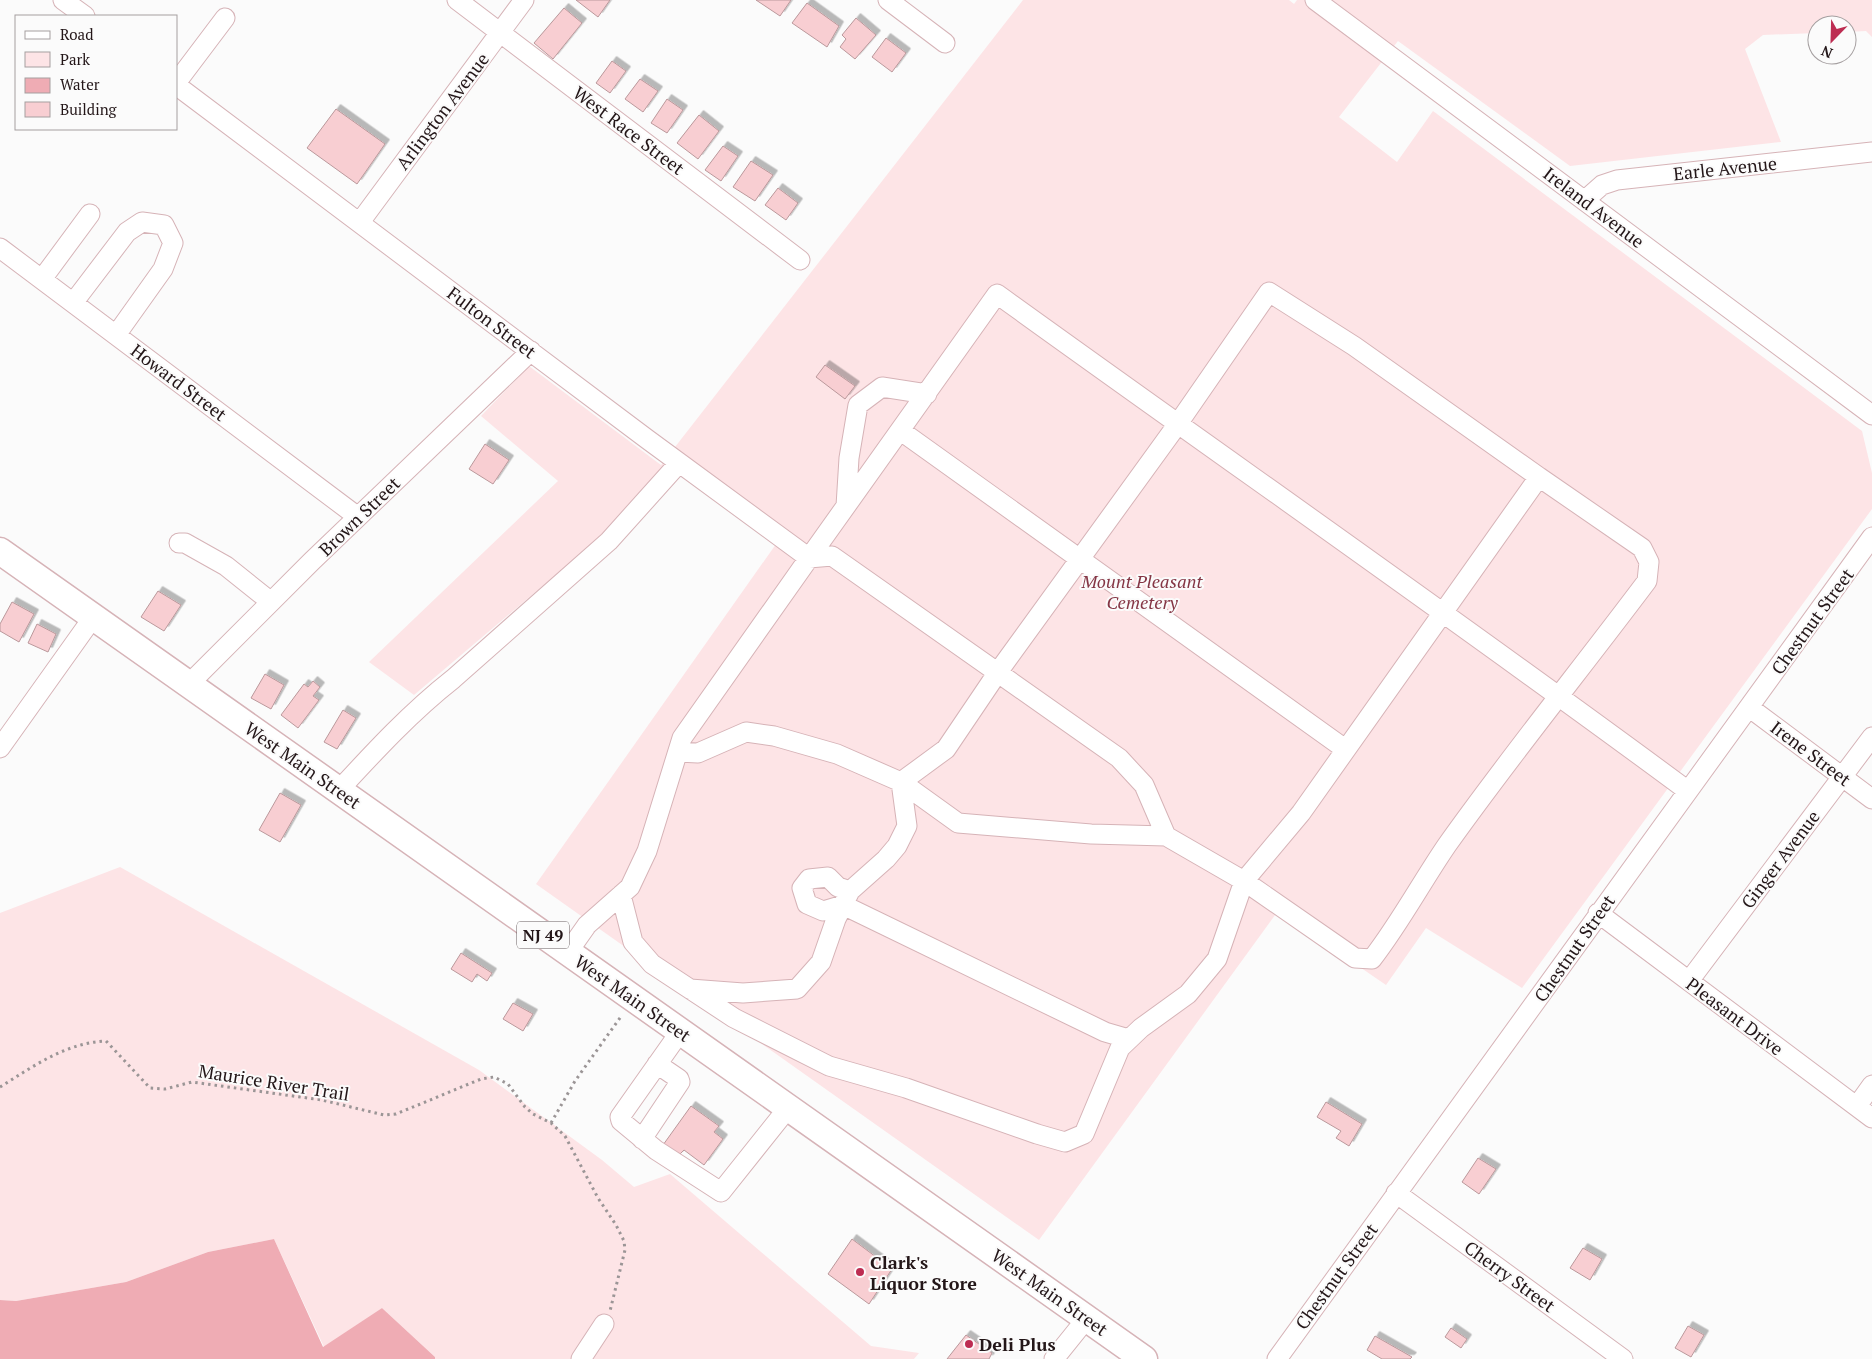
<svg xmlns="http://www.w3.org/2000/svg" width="1872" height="1359" viewBox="0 0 1872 1359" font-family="'PT Serif',serif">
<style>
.green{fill:#fde4e6}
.water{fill:#efacb4}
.building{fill:#f8ced2;stroke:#ba989b;filter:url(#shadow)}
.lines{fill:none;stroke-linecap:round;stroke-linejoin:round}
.minor-casing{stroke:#d6b3b7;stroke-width:21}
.highway-casing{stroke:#d6b3b7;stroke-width:29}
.path{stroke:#9b9596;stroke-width:3;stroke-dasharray:2.5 4;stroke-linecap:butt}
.minor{stroke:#fff;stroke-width:19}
.highway{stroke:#fff;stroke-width:26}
.poi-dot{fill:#bd2d52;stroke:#fbfbfb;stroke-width:2}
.labels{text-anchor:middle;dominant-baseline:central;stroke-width:4;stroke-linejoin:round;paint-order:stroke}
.shield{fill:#fbfbfb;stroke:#645b5c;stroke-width:1}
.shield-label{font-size:16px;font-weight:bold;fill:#231618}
.street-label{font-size:18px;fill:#231618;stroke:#fbfbfb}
.park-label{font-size:18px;font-style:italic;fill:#853645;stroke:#fbfbfb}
.poi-label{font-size:18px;font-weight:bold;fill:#231618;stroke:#fbfbfb;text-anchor:start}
</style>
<defs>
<filter id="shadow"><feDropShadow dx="4.5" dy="-4.5" stdDeviation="0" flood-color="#0004"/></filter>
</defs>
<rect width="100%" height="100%" fill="#fbfbfb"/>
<path class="green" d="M 1023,0 L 1289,0 L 1294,4 L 1297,0 L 1872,0 L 1872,37 L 1866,31 L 1847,32 L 1847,25 L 1817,25 L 1817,33 L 1763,35 L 1745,49 L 1781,142 L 1570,166 L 1398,41 L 1339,117 L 1397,162 L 1433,111 L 1862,431 L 1872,473 L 1872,509 L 1522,988 L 1426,928 L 1386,985 L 1278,911 L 1039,1240 L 536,884 L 781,537 L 690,461 L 414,695 L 369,662 L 558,481 L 481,416 L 529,366 L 661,465 Z
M 120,867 L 479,1070 L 602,1160 L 634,1187 L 670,1174 L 871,1346 L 919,1353 L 914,1359 L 435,1359 L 435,1357 L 382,1308 L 324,1347 L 274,1239 L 208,1252 L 126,1282 L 16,1301 L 0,1300 L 0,913 Z"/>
<path class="water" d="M 274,1239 L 323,1347 L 382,1308 L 435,1357 L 435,1359 L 0,1359 L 0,1300 L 16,1301 L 126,1282 L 208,1252 Z"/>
<path class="building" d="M 576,0 L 610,0 L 598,17 Z
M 756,0 L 791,0 L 780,16 Z
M 807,3 L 839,26 L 827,47 L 792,23 Z
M 564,8 L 582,23 L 553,59 L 534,43 Z
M 856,18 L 876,35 L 855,59 L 840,47 L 846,39 L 842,35 Z
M 886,38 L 906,53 L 892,72 L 872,57 Z
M 612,61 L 626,71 L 610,93 L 596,83 Z
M 640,79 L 658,91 L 643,112 L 625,99 Z
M 667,99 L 683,110 L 667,133 L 651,123 Z
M 336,109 L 385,144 L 357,184 L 307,148 Z
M 699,115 L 719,131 L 698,159 L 677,143 Z
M 723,146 L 738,156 L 721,181 L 705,170 Z
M 751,161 L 773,175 L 755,201 L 733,187 Z
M 778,188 L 798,203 L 786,220 L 765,205 Z
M 825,365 L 855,386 L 845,399 L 816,377 Z
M 485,444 L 509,460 L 493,484 L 469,469 Z
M 158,591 L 181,605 L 164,631 L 141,617 Z
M 12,602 L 34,614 L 19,642 L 0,631 L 0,624 Z
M 37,624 L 56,634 L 48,652 L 28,643 Z
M 265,674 L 284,685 L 271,709 L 251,698 Z
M 313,681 L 320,687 L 313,696 L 319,700 L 298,728 L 281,715 L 304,684 L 308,687 Z
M 343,710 L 356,718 L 337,749 L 324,742 Z
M 280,793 L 301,805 L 280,842 L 259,830 Z
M 461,953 L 492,973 L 487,981 L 477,974 L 472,982 L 451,969 Z
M 513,1003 L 533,1014 L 523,1031 L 503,1019 Z
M 1326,1102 L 1362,1124 L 1349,1146 L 1336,1138 L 1341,1131 L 1317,1117 Z
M 691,1106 L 719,1126 L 714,1132 L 723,1139 L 704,1165 L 684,1150 L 678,1156 L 663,1145 Z
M 1478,1158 L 1496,1169 L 1479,1194 L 1462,1182 Z
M 852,1239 L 892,1269 L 869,1304 L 828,1274 Z
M 1583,1248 L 1602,1259 L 1590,1280 L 1570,1268 Z
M 1688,1326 L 1704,1335 L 1691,1357 L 1675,1348 Z
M 1451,1328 L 1467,1339 L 1461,1348 L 1445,1337 Z
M 966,1335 L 992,1353 L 989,1359 L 947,1359 Z
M 1375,1336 L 1412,1357 L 1410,1359 L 1382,1359 L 1367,1350 Z"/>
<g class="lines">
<g class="minor-casing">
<path id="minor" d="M 63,0 L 85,16
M 457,0 L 800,260
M 888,0 L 945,43
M 1315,0 L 1872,415
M 176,83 L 225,18
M 176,85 L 647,439 L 809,558 L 682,738 L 647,851 L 630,887 L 587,925 L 568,952
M 1585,200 L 1602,185 L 1617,180 L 1872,152
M 360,222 L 524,0
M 0,248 L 358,517
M 42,279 L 90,214
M 73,303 L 127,232 L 142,222 L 164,225 L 173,243 L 163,269 L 116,335
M 901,431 L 1345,749
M 1539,477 L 1642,548 L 1649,562 L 1647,581 C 1581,669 1511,755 1447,845 C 1421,883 1400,923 1372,959 L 1355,958 L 1244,881 L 1166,836 L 1144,785 L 1119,758 L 832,556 L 809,558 L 997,294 C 1227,460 1460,622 1688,791
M 846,506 L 849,458 L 858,405 L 882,387 L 927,394
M 179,543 L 185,543 L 226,566 L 271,602
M 189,684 L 312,561 L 531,351
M 1750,708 L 1872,799
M 0,748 L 94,616
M 901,782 L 958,823 L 1091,834 L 1166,836
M 339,790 C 375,751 411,712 453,679 L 609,541 L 679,463
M 850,891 L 838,887 L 828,877 L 809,879 L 802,888 L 807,904 L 823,911 L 843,905 L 1105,1032 L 1129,1039
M 621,895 L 633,942 L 652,964 L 734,1018 L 829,1066 L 906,1088 L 1037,1134 L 1065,1142 L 1084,1134 L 1120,1048 L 1141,1028 L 1188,994 L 1217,959 L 1244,881 L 1301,813 L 1539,477 L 1354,346 L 1269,292 L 1177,425 L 998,672 L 946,749 L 901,782 L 837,754 L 774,736 L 746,732 L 698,753 L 678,752
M 1598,913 L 1872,1118
M 1689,981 L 1872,737
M 690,989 L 743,993 L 797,989 L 821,962 L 836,919 L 850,891 L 886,859 L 897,846 L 907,826 L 901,782
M 680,1032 L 620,1117 L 621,1121 L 656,1150 L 721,1192 L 788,1108
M 1857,1106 L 1872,1085
M 642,1139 L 680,1082 L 679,1079 L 657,1064
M 1396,1193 L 1623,1359
M 581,1359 L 604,1324
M 1054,1359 L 1087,1318
M 1277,1359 L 1872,537"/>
</g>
<g class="highway-casing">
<path id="highway" d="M 0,551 L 1144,1359"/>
</g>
<path class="path" d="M 0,1087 C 34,1066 65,1043 106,1041 L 150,1088 L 165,1089 L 192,1082 L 322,1100 L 384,1115 L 396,1114 L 481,1079 L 494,1077 L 508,1084 L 525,1107 L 533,1114 L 551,1123 L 565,1136 L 598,1198 L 616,1225 L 624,1241 L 625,1250 L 610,1311
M 551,1123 L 575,1081 L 622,1015"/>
<use href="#minor" class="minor"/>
<use href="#highway" class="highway"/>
</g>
<g class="poi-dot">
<circle cx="860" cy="1272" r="5"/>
<circle cx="969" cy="1344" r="5"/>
</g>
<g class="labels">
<rect class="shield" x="517" y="921.5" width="52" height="27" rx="4"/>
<g class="shield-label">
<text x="543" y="935">NJ 49</text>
</g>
<g class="street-label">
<text transform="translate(442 111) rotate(-53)">Arlington Avenue</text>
<text transform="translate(629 130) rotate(37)">West Race Street</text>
<text transform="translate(1725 168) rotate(-6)">Earle Avenue</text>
<text transform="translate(1594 207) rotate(37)">Ireland Avenue</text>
<text transform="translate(492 322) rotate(37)">Fulton Street</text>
<text transform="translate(179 382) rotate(37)">Howard Street</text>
<text transform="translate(359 516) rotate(-44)">Brown Street</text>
<text transform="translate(1812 621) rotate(-54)">Chestnut Street</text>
<text transform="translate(1811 753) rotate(37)">Irene Street</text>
<text transform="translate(303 765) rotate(35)">West Main Street</text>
<text transform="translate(1780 859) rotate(-53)">Ginger Avenue</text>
<text transform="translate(1574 948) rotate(-55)">Chestnut Street</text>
<text transform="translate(633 998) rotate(35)">West Main Street</text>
<text transform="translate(1735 1016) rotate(37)">Pleasant Drive</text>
<text transform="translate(274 1082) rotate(9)">Maurice River Trail</text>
<text transform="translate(1336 1276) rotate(-54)">Chestnut Street</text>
<text transform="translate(1510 1276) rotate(36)">Cherry Street</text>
<text transform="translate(1050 1292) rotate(35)">West Main Street</text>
</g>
<g class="park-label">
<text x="1142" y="581">Mount Pleasant<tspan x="1142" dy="21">Cemetery</tspan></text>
</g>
<g class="poi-label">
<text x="870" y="1262">Clark's<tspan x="870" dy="21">Liquor Store</tspan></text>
<text x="979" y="1344">Deli Plus</text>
</g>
</g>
<rect x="15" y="15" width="162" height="115" fill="#fbfbfb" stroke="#a59fa0"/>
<rect x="25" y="31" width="25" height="8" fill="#ffffff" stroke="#a59fa0"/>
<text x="60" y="40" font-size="15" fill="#231618">Road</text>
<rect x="25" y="52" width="25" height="15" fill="#fde4e6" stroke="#a59fa0"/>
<text x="60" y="65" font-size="15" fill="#231618">Park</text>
<rect x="25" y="78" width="25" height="15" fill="#efacb4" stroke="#a59fa0"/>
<text x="60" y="90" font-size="15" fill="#231618">Water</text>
<rect x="25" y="102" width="25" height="15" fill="#f8ced2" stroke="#a59fa0"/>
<text x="60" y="115" font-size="15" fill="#231618">Building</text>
<g transform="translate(1832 40) rotate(203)"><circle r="24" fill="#fbfbfb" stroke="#a59fa0"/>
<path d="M0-4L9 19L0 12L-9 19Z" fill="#bd2d52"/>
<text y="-8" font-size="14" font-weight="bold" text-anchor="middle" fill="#231618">N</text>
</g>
</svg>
